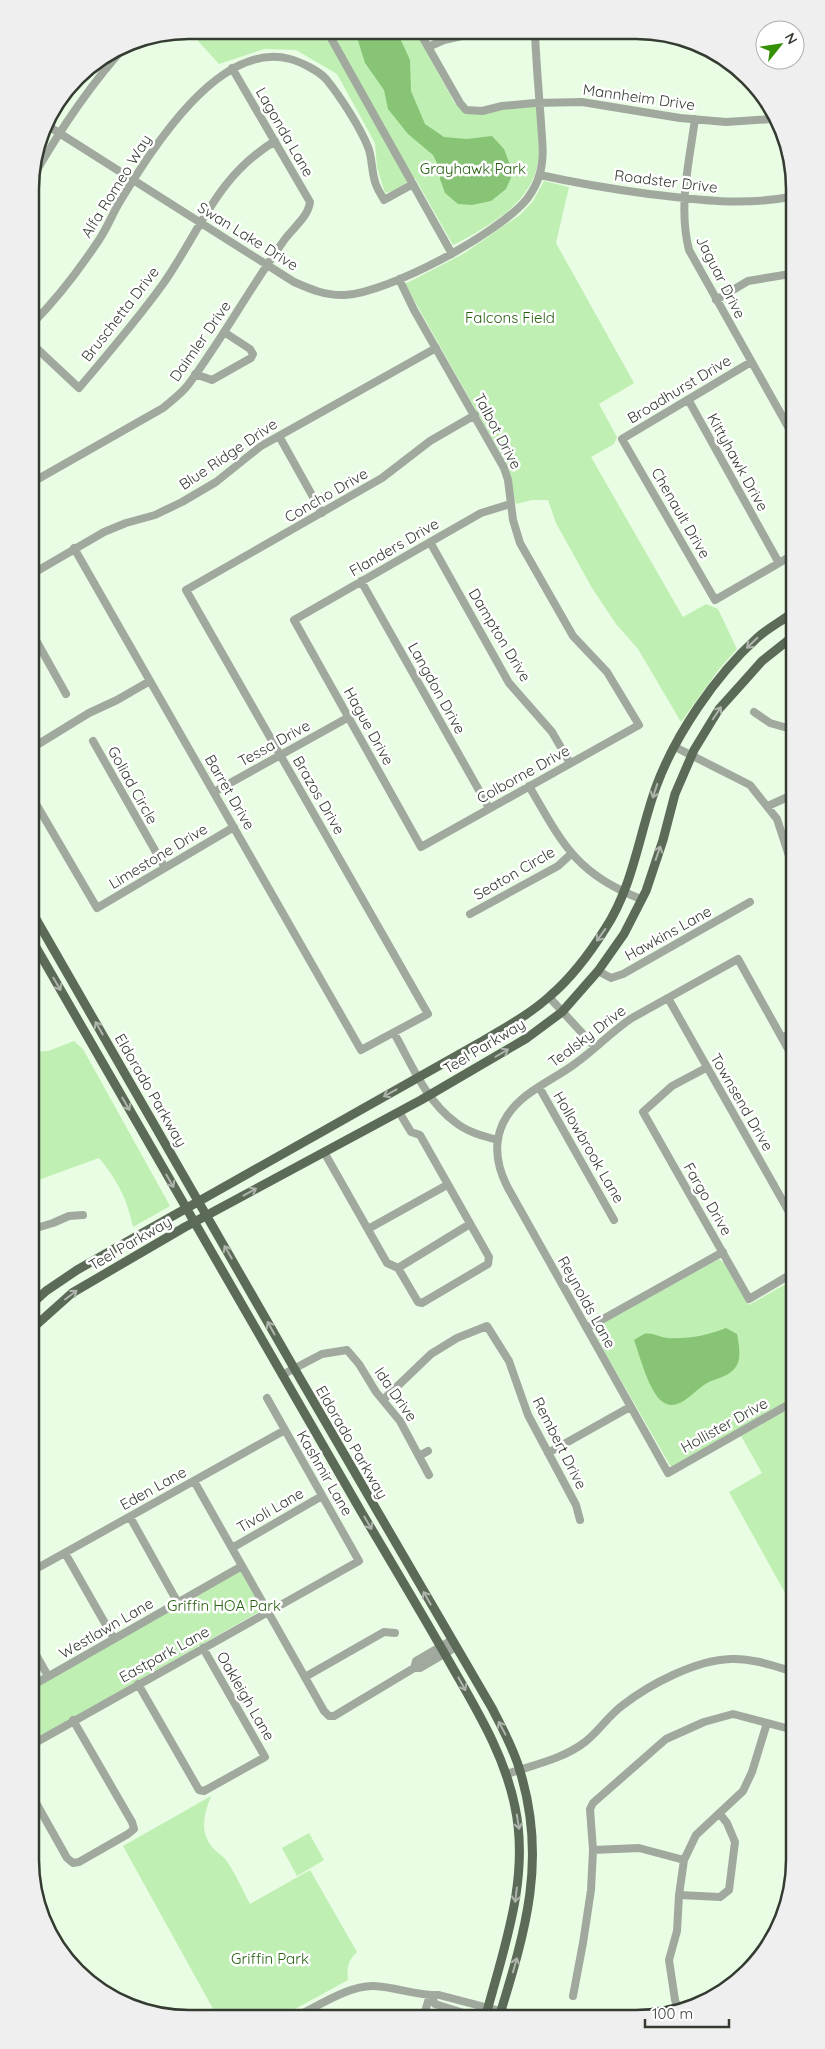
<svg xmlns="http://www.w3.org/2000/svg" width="825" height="2049" viewBox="0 0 825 2049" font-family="Quicksand,sans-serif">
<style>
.green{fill:#bfefb2}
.water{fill:#87c475}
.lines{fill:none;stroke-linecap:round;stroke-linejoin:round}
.minor{stroke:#a1a99f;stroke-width:8}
.major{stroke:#5c6a58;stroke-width:9}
.oneway{stroke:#aeb4ac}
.labels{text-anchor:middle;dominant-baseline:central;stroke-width:5;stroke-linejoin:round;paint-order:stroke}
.street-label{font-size:15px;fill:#343c32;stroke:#fff}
.park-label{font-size:15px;fill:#276011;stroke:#fff}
.rim{fill:none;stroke:#343c32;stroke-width:2.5}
</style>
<rect width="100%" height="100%" fill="#e9fde4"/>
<path class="green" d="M 188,30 L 415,31 L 454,102 C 470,122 487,112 509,109 C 518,107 527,107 537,107 C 537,124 540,144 538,161 C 533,203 487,227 453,245 L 415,178 L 392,191 L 385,193 L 377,167 L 375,143 L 337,74 L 296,50 L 264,49 L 219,64 Z
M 544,181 L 569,187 L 556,243 L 634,383 L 599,404 L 617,437 L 614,444 L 591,457 L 683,617 L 706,604 L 718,609 L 737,649 L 720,668 L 681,722 L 638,649 L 616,624 L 592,588 L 556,523 L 548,500 L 532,500 L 516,504 L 503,458 L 405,284 L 463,254 L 520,215 L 533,201 Z
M 74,1041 L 83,1049 L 170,1206 L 133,1227 C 127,1198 117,1180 99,1158 L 33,1182 L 33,1052 L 48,1051 Z
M 719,1259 L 725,1264 L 749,1305 L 793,1280 L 793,1399 L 671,1467 L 603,1349 L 593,1329 Z
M 793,1407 L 794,1609 L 729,1492 L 762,1473 L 741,1436 Z
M 240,1570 L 262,1610 L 35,1739 L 35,1687 Z
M 211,1796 C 204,1815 199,1832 213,1848 C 216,1852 222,1855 225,1859 C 235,1872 242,1889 250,1904 L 310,1870 L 357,1952 C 347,1961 347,1968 348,1980 L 284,2015 L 217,2016 L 123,1846 Z
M 309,1833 L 324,1860 L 297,1876 L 282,1848 Z"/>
<path class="water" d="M 355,31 L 395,31 L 398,34 L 410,60 L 411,91 L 425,124 L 444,137 L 467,139 L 492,136 L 504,149 L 513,173 L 506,189 L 491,201 L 472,205 L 458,204 L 445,193 L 440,179 L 440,169 L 433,155 L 408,134 L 388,109 L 384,90 L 365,63 Z
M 726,1328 L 737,1334 C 739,1344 742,1360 735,1368 C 729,1376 718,1378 709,1382 C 697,1388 689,1400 677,1404 C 672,1406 667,1405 663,1402 C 649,1393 640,1356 634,1340 L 644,1334 C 652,1332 659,1337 667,1338 C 690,1339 705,1336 726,1328 Z"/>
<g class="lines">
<path class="minor" d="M 327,31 L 452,254
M 419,31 L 460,103 L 466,110 L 482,111 L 502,106 L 535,103 L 582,102 L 680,118 L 726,122 L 773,119
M 659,33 L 677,36
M 428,47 L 444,40 L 479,32
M 695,119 C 689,163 678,207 689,250 L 791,432
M 45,124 L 294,282 C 310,289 326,296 345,295 C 390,292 498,234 527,199 C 532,192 537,184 539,176 C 545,159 542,140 541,123 C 539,93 536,62 535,32
M 540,175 C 576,183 612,189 649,194 C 697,200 741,206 790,197
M 30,182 C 59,131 90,84 130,41
M 399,279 L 414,310 L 504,468 L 508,480 L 513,520 L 520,543 L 573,636 L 607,672 L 639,725 L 421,847 L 294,620 L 481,513 L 510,504
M 716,300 L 748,281 L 790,274
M 31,325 C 57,299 79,270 99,240 C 107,228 112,215 119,203 C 151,151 218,40 290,59 C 301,62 319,71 326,79 C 340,96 360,127 368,147 C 373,159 371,175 377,187 C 379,192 382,196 384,200 L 413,184
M 31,343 L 79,388 C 108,354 137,320 163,284 C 201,230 215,178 275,141
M 751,362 L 622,439 L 715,600 L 791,556
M 195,374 L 212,380 L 251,358 L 253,354 L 250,349 L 224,332
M 689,401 L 779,563
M 279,436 L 322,513
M 31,483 L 163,408 C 171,401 181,394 188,385 C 223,338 251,286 285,239 C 294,227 308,217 310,202 L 232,68
M 430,542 L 509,683 L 552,732 L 570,763
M 74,548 L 361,1050 L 428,1014 L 186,590 L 382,478 L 430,441 L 475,415
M 32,574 L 104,532 L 126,523 L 155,515 L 182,502 L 216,482 L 261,446 L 436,348
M 361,581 L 489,808
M 32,633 L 66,694
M 754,712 L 770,723 L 791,729
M 93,741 L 165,868
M 675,747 L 750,785 L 777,819 L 792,865
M 32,748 L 89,713 L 117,700 L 150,681
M 529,786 C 562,843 576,874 641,899
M 214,792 L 349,717
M 32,797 L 97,908 L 234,827
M 768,806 L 792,795
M 470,914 L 558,866 L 571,854
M 598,971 L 611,978 L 623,974 L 750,902
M 549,997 L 595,1047
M 668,998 L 793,1219
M 394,1033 C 411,1063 426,1101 455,1122 C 467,1132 483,1136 498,1140
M 782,1038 L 792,1032
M 792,1056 L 738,959 L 632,1018 C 612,1031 596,1049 576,1063 C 559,1076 538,1085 522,1099 C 493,1124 491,1156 508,1188 L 668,1473 L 793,1402
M 706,1068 L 672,1086 L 643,1112 L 749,1299 L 793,1273
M 539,1087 L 614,1220
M 324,1152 L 387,1263 L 398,1268 L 418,1302 L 422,1303 L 488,1264 L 489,1257 L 420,1135 L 411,1132 L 399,1112
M 33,1229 L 53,1223 L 69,1216 L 83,1215
M 368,1229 L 447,1185
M 398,1268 L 470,1224
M 587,1328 L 723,1252
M 282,1375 L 322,1354 L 347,1350 L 359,1364 L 376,1392 L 400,1421 L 429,1475
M 383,1400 L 431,1354 L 457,1338 L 487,1326 L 509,1361 L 528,1415 L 576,1505 L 580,1520
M 548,1453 L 630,1407
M 419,1456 L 428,1451
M 194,1481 L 324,1711 L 329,1716 L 334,1716 L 414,1668 L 420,1668 L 456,1647
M 130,1517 L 178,1603
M 232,1548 L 322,1496
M 65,1553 L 114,1639
M 34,1570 L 285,1430
M 35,1653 L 48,1676
M 414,1668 L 416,1661 L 452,1640
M 305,1677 L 384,1632 L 395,1633
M 35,1684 L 242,1566
M 138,1684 L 199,1790 L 204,1791 L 265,1757 L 203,1648
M 35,1743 L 359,1561 L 267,1398
M 507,1774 C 533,1765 563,1759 585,1742 C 599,1731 609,1715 623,1705 C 650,1684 696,1660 731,1659 C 753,1658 774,1666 794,1672
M 35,1801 L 67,1858 L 73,1863 L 79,1862 L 128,1834 L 134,1829 L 132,1822 L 73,1720
M 593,1850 L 639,1848 L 684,1860
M 679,1895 L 720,1897 L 729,1890 L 735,1842 L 727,1823 L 719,1813
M 430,1995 L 435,2004 L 470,2015
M 573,1996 L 583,1943 L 591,1890 L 593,1850 L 590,1809 L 593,1803 L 666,1739 L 704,1722 L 733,1714 L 794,1730
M 679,2012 L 675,2000 L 669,1960 L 677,1931 L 679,1895 L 684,1860 L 696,1835 L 743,1791 L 752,1772 L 767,1723
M 678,2013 L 683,2009 L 694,2006
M 299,2015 C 320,2005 350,1985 374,1986 C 396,1987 418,1996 439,1995 L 511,2014
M 424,2015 L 430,1995"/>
<path class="major" d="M 32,912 L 294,1368 L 492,1708 C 502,1728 514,1749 520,1771 C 547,1859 526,1929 500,2014
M 33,942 C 142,1133 252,1323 362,1513 C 393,1565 424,1617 454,1670 C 479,1714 505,1757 515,1807 C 530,1878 504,1947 486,2015
M 34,1302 L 46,1291 L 77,1270 L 481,1042 C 504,1028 529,1015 550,996 C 571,978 590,953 605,929 C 633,887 639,834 656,787 C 675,735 716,675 757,638 C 767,629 780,622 791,614
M 34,1327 L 72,1293 L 185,1227 L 421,1100 L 527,1038 L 562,1012 L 598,971 L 624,934 L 646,891 L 663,840 L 675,794 L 694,750 L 719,709 L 746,679 L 762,661 L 791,638"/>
</g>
<defs><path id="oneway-shaft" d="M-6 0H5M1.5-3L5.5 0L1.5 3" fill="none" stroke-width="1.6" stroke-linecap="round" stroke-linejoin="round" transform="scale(1.25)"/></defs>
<g class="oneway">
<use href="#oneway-shaft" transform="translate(752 643) rotate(136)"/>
<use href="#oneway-shaft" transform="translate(717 713) rotate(-56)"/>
<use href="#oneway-shaft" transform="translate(655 791) rotate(108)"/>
<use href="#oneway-shaft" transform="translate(658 853) rotate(-71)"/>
<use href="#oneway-shaft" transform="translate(601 935) rotate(126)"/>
<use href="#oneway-shaft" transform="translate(57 984) rotate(60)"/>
<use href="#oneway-shaft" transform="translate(99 1028) rotate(-120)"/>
<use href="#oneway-shaft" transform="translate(502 1053) rotate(-30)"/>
<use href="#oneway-shaft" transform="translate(390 1093) rotate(151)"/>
<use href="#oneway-shaft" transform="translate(126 1104) rotate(60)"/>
<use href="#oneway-shaft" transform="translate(170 1181) rotate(60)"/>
<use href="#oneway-shaft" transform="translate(250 1192) rotate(-29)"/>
<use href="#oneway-shaft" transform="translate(228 1252) rotate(-120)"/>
<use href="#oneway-shaft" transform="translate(71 1295) rotate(-37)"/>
<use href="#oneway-shaft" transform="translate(271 1328) rotate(-119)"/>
<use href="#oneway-shaft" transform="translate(368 1523) rotate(60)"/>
<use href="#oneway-shaft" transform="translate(427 1598) rotate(-120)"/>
<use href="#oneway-shaft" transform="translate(462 1684) rotate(61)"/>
<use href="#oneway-shaft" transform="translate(502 1728) rotate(-118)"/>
<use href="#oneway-shaft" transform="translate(518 1822) rotate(81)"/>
<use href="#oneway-shaft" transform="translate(516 1895) rotate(97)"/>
<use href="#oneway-shaft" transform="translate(515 1965) rotate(-74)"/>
</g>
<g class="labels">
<g class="street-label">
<text transform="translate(639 97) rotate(8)">Mannheim Drive</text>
<text transform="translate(285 132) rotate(60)">Lagonda Lane</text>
<text transform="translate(666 181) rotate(7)">Roadster Drive</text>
<text transform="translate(116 186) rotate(-58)">Alfa Romeo Way</text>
<text transform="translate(248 236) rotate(32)">Swan Lake Drive</text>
<text transform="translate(721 277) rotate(63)">Jaguar Drive</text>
<text transform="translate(120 314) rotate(-52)">Bruschetta Drive</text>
<text transform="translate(200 341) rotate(-55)">Daimler Drive</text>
<text transform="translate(679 389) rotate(-31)">Broadhurst Drive</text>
<text transform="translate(498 431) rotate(62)">Talbot Drive</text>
<text transform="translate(228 454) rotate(-34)">Blue Ridge Drive</text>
<text transform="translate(738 462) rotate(61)">Kittyhawk Drive</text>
<text transform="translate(326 495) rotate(-30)">Concho Drive</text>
<text transform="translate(681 513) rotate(60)">Chenault Drive</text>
<text transform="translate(394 547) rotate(-30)">Flanders Drive</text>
<text transform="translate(500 635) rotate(59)">Dampton Drive</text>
<text transform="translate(437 688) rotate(61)">Langdon Drive</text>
<text transform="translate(369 726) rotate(61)">Hague Drive</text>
<text transform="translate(274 743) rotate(-29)">Tessa Drive</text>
<text transform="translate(523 774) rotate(-29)">Colborne Drive</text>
<text transform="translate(133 785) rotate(61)">Goliad Circle</text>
<text transform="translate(230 792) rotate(60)">Barret Drive</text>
<text transform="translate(319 795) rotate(60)">Brazos Drive</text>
<text transform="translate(158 856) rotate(-31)">Limestone Drive</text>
<text transform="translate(514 873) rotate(-30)">Seaton Circle</text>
<text transform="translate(668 933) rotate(-29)">Hawkins Lane</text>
<text transform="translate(587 1036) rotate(-37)">Tealsky Drive</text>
<text transform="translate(484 1046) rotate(-31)">Teel Parkway</text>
<text transform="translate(151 1090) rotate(60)">Eldorado Parkway</text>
<text transform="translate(742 1102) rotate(60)">Townsend Drive</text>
<text transform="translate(589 1147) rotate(60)">Hollowbrook Lane</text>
<text transform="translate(708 1199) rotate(60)">Fargo Drive</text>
<text transform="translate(130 1243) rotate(-30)">Teel Parkway</text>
<text transform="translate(587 1302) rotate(61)">Reynolds Lane</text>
<text transform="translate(396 1394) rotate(55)">Ida Drive</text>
<text transform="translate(724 1425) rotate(-29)">Hollister Drive</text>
<text transform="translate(352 1442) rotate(60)">Eldorado Parkway</text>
<text transform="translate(560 1443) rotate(63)">Rembert Drive</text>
<text transform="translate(325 1473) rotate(60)">Kashmir Lane</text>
<text transform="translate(153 1488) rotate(-29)">Eden Lane</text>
<text transform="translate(270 1510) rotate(-30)">Tivoli Lane</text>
<text transform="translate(106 1628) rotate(-30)">Westlawn Lane</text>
<text transform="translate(164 1654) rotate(-29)">Eastpark Lane</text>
<text transform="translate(246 1696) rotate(60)">Oakleigh Lane</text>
</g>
<g class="park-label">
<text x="473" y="168">Grayhawk Park</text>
<text x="510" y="317">Falcons Field</text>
<text x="224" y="1605">Griffin HOA Park</text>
<text x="270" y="1958">Griffin Park</text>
</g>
</g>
<path d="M0 0H825V2049H0ZM189 39H636A150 150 0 0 1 786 189V1860A150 150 0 0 1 636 2010H189A150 150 0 0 1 39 1860V189A150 150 0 0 1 189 39Z" fill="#efefef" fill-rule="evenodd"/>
<path class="rim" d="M189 39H636A150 150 0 0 1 786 189V1860A150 150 0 0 1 636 2010H189A150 150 0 0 1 39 1860V189A150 150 0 0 1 189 39Z"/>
<g transform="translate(780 45) rotate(60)"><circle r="24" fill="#ffffff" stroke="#aeb1ad"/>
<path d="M0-4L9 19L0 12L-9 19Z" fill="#359003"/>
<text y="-8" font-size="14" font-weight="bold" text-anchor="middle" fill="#343c32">N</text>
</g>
<path d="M645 2019v8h84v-8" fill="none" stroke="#343c32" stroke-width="2.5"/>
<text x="652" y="2019" font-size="15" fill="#343c32" stroke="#ffffff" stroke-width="4" paint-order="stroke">100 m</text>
</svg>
